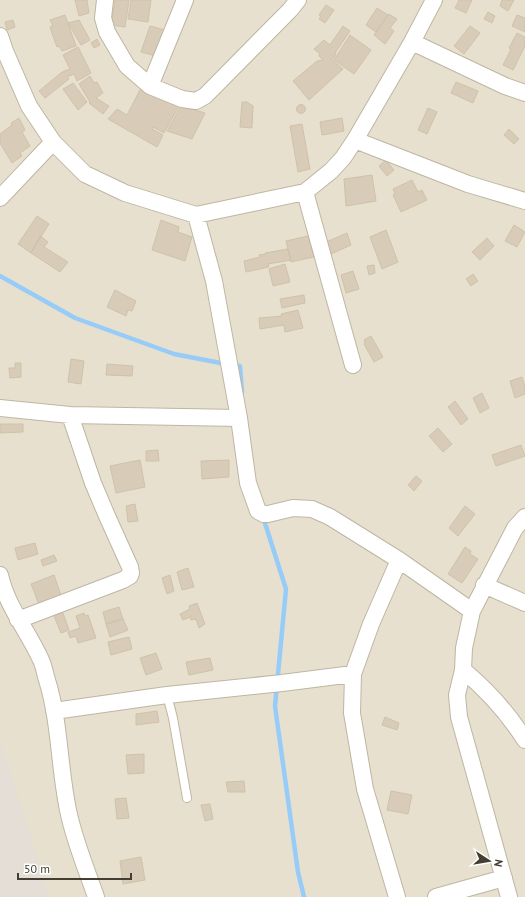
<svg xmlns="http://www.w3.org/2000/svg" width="525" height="897" viewBox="0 0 525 897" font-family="'PT Sans',sans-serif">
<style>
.residential{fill:#e7e0ce}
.industrial{fill:#e4ded7}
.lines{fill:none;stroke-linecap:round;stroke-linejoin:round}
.stream{stroke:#96ccf7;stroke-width:4.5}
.building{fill:#d8ccb8;stroke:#d0c2a8}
.service-casing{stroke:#beb6a3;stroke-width:10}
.minor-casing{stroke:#beb6a3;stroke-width:18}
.service{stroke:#fff;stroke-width:8}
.minor{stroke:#fff;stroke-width:16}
</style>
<rect width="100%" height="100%" fill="#f3eee1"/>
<path class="residential" d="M 0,0 L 525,0 L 525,897 L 0,897 Z"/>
<path class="industrial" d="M 0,740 L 50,897 L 0,897 Z"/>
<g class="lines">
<path class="stream" d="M 0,276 L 75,318 L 174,354 L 226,364
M 233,365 L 240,366 L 242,392
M 263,517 L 286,589 L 275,706 L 298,872 L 304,897"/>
</g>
<path class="building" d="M 75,0 L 87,0 L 89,13 L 79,16 Z
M 115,0 L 129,0 L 125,27 L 111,25 Z
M 131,0 L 151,0 L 148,22 L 128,19 Z
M 459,0 L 472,0 L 466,13 L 455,8 Z
M 502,0 L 514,0 L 508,11 L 500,6 Z
M 326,5 L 334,10 L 325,23 L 319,19 L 321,16 L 319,15 Z
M 377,8 L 388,15 L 376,32 L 366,25 Z
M 488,12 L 495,16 L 492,23 L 484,19 Z
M 389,14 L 397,19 L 390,28 L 394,31 L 385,44 L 374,35 Z
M 65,15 L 76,46 L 62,51 L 59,46 L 57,47 L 53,36 L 50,27 L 53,26 L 50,20 Z
M 517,15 L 525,18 L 525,32 L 512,26 Z
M 13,20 L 15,27 L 7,30 L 5,22 Z
M 79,20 L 90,40 L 81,45 L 68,23 Z
M 150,26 L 169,31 L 159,57 L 141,52 Z
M 343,26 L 350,31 L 335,53 L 336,54 L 332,60 L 343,69 L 309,100 L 293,81 L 317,61 L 323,60 L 319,56 L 320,54 L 314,49 L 324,40 L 330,45 Z
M 470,26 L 480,33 L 464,54 L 454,46 Z
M 517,33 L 525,37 L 525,46 L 513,70 L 503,65 L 511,49 L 509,48 Z
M 350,35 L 371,50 L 354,74 L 334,60 Z
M 97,39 L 100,45 L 94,48 L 91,43 Z
M 78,47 L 91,73 L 77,81 L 74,74 L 67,77 L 69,79 L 45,98 L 39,91 L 62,72 L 70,69 L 63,55 Z
M 90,76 L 94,83 L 97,82 L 103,93 L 96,98 L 109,106 L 103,114 L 89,103 L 90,102 L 79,84 Z
M 456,82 L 478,91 L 473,103 L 451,93 Z
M 73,83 L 87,102 L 78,110 L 63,89 Z
M 142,86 L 179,106 L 164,133 L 153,127 L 152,129 L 163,135 L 157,147 L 108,119 L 117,109 L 127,115 Z
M 242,102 L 247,102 L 253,106 L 252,128 L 240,127 Z
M296.5 109a4.5 4.5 0 1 1 9 0a4.5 4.5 0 1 1-9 0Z
M 181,106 L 205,113 L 192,139 L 167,131 Z
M 428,108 L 437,112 L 427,134 L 418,130 Z
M 19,118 L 25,130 L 22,132 L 30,146 L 20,153 L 22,156 L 12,163 L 0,143 L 0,134 L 12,125 L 11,123 Z
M 342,118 L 344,131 L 322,135 L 320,122 Z
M 302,124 L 310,169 L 298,172 L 290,126 Z
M 509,129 L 519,139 L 514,144 L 504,135 Z
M 386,160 L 394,170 L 387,176 L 379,166 Z
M 372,175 L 376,201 L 346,206 L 344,179 Z
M 412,180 L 418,192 L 422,190 L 427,200 L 401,212 L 393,195 L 395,194 L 393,189 Z
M 37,216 L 49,224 L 31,253 L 18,244 Z
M 161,220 L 179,227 L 178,232 L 192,237 L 185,261 L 152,250 Z
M 514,225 L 525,232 L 517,247 L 505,241 Z
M 386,230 L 398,262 L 382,269 L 370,237 Z
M 347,233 L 351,245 L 329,255 L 324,243 Z
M 40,236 L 48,242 L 44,247 L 68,262 L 60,272 L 31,253 Z
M 308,236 L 314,257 L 291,262 L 286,241 Z
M 487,238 L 494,246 L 480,260 L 472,252 Z
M 288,249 L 291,260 L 268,264 L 269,267 L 246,272 L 244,261 L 260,257 L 259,255 L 266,254 L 265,253 Z
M 285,264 L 290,282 L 273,286 L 269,269 Z
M 374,265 L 375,273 L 369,275 L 367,266 Z
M 353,271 L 359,289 L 346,293 L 341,275 Z
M 473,274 L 478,281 L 471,286 L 466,279 Z
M 115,290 L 136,301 L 132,311 L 128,310 L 126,316 L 107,307 Z
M 304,295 L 305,303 L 282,308 L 280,299 Z
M 298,310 L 303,328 L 285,332 L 284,325 L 260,329 L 259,318 L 282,316 L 281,314 Z
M 371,336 L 383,357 L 374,362 L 364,344 L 365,343 L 364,340 Z
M 71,359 L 84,361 L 81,384 L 68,382 Z
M 15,363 L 21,363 L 21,377 L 10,378 L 9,368 L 15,368 Z
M 107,364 L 133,366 L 132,376 L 106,375 Z
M 522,377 L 525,387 L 525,394 L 515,398 L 510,381 Z
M 482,393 L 489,408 L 480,413 L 473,398 Z
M 455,401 L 468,419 L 461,425 L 448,407 Z
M 0,424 L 23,424 L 23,432 L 0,433 Z
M 438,428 L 452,444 L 443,452 L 429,436 Z
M 521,445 L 525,456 L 496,466 L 492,455 Z
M 158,450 L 159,461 L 146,461 L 146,451 Z
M 140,460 L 145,487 L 116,493 L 110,466 Z
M 229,460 L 229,477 L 202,479 L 201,461 Z
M 416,476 L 422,481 L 414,491 L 408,485 Z
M 135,504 L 138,521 L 128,522 L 126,506 Z
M 465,506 L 475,514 L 458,536 L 449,528 Z
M 35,543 L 38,554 L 18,560 L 15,548 Z
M 465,547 L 471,551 L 470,554 L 478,559 L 462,583 L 448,574 Z
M 54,555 L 57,561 L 43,566 L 41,560 Z
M 188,568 L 194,587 L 182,590 L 177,572 Z
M 54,575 L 62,598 L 40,607 L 31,584 Z
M 170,575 L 174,591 L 167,594 L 162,578 Z
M 197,603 L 205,624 L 199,628 L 196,619 L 191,620 L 190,617 L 183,620 L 180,614 L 190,609 L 189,606 Z
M 119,607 L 123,619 L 106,624 L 103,612 Z
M 63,613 L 69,630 L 61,633 L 54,616 Z
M 84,613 L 85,616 L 88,615 L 96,638 L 78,643 L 76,636 L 70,638 L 68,632 L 80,628 L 76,616 Z
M 123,619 L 128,630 L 110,637 L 106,624 Z
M 129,637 L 132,649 L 111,655 L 108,642 Z
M 156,653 L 162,669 L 146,675 L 140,658 Z
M 210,658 L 213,670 L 189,675 L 186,662 Z
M 157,711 L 159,722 L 136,725 L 136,714 Z
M 385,717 L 399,723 L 397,730 L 382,725 Z
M 144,754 L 144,773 L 128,774 L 126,755 Z
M 244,781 L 245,792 L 228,792 L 226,782 Z
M 391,791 L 412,795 L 408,814 L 387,810 Z
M 126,798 L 129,818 L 117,819 L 115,799 Z
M 210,804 L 213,819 L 205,821 L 201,805 Z
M 141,857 L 145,880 L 123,884 L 120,861 Z"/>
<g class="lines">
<g class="service-casing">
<path id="service" d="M 167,695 L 173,718 L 187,798"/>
</g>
<g class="minor-casing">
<path id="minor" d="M 105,0 L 103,18 L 107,32 L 127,66 L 150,86 L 182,99 L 196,101 L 205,96 L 290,10 L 298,0
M 0,36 L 5,51 L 29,106 L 53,142 L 85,174 L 125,193 L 196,215 L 305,192 L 331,171 L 343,158 L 355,140 L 412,42 L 434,0
M 412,42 L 505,86 L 525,93
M 150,86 L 185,0
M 355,140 L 468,184 L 525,201
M 305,192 L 353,365
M 0,198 L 53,142
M 196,215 L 214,281 L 239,418 L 248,483 L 258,511 L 264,514 L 268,514 L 293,508 L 312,509 L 330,517 L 399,560 L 472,611
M 0,408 L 70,415 L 239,418
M 525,517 L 515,528 L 472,611 L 464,648 L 463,670 C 487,690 508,713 525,740
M 0,575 C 7,607 28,631 41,660 C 44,666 45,674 47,680 C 60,722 59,767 68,810 C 74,840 86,868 96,897
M 484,585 L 525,603
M 18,620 L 123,580 L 130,576 L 131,573 L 130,567 L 107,516 L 93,483 L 70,415
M 463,670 L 457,695 L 459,717 L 509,897
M 54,711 L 167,695 L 282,683 L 353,674
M 397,897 L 365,789 L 352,713 L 353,674 L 371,624 L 399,560
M 436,897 L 504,878"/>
</g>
<use href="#service" class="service"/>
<use href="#minor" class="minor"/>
</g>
<g transform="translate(489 861) rotate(102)" stroke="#ffffff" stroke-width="3" paint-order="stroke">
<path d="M0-3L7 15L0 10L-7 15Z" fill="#443d31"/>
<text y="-6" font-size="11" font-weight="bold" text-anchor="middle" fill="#443d31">N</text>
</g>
<path d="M18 873v6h113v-6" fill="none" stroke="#443d31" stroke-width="2"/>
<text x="24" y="873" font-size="12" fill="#443d31" stroke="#ffffff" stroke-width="3" paint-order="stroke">50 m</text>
</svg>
